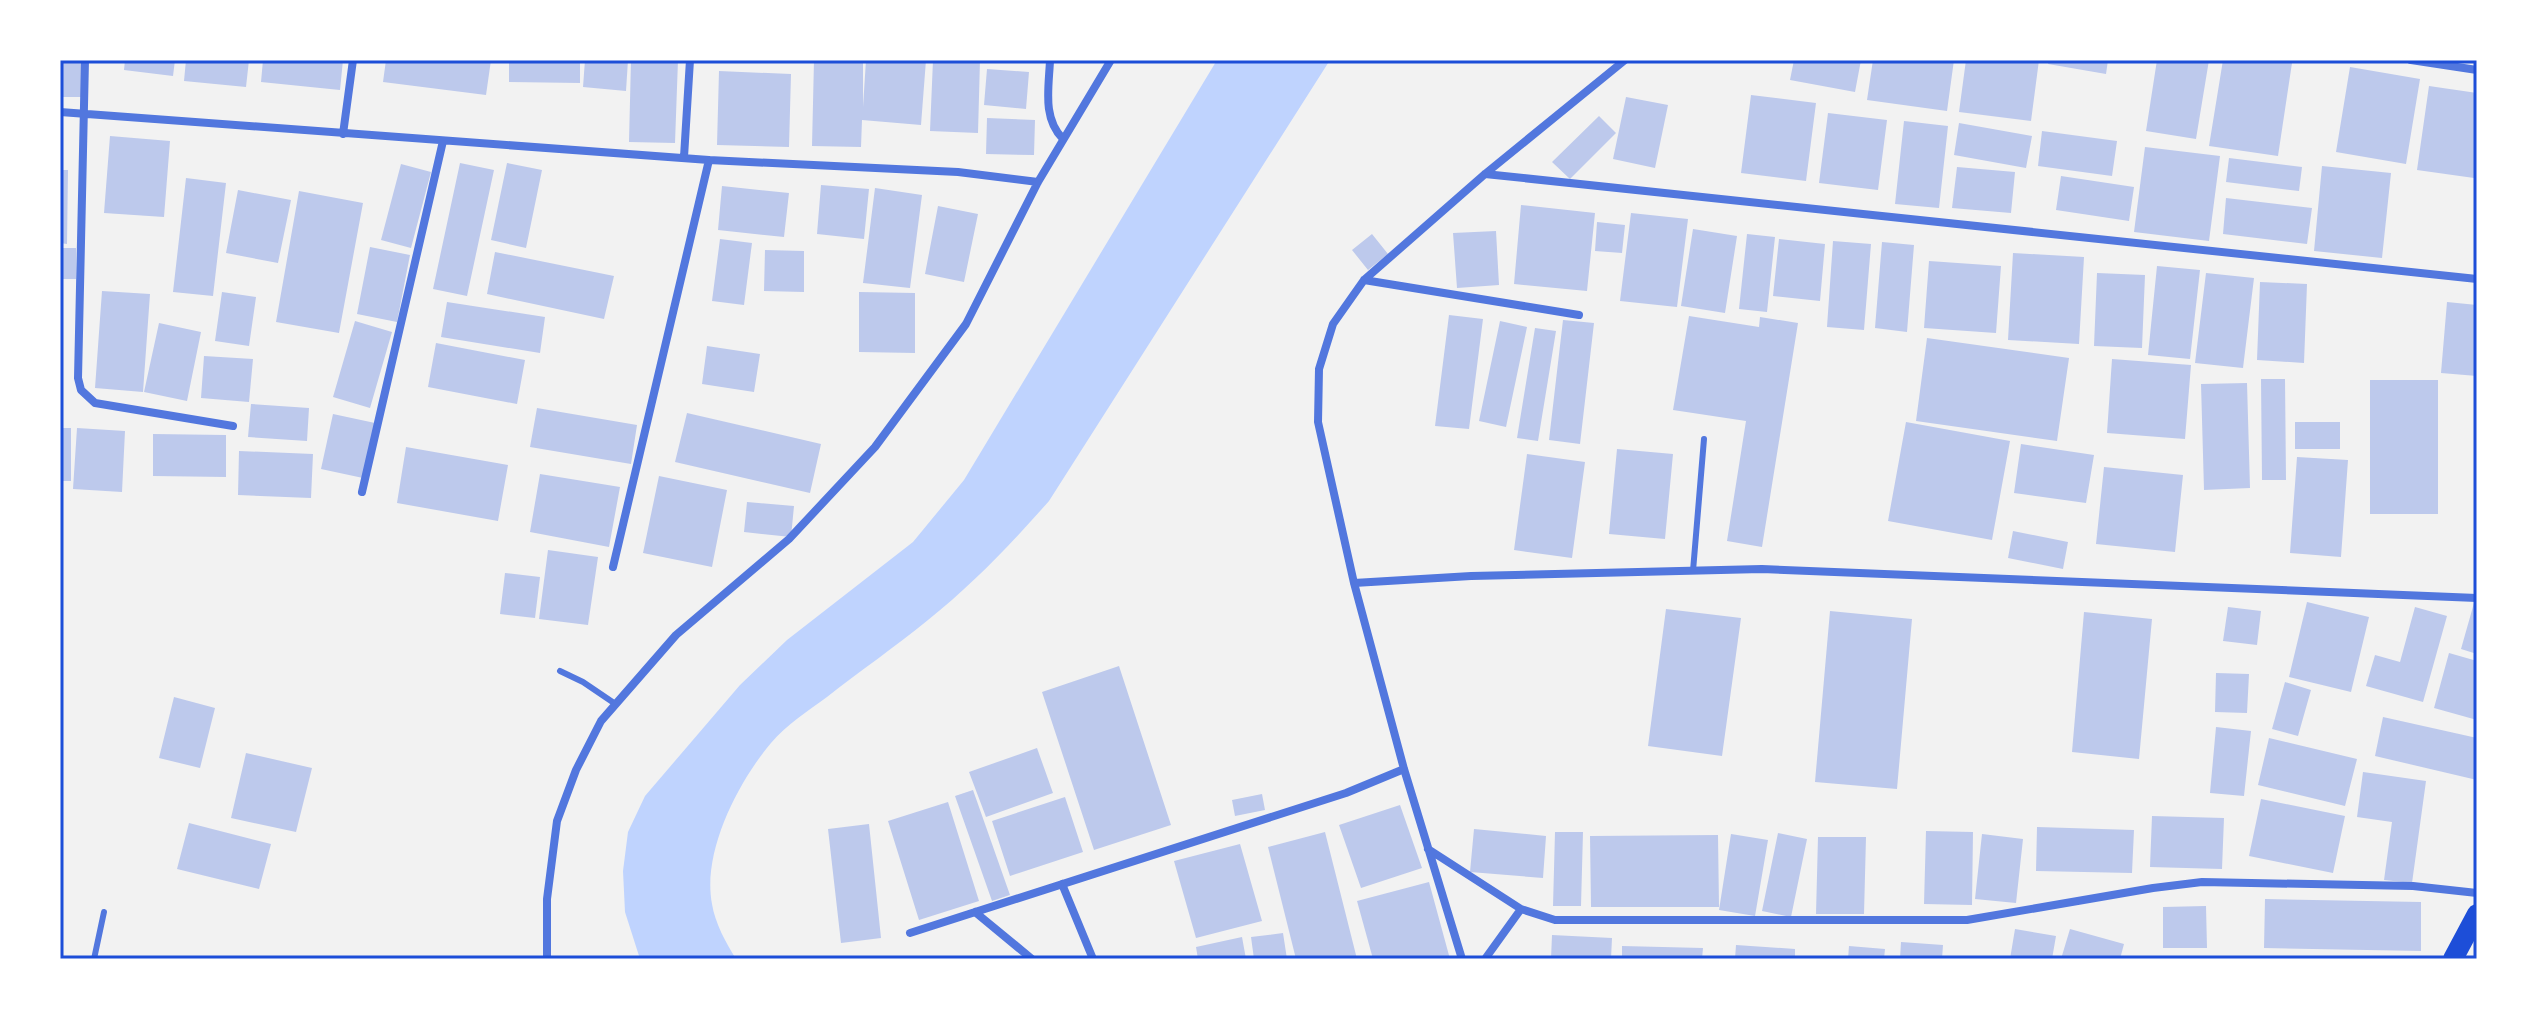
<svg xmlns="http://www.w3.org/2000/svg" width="2537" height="1019" viewBox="0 0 2537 1019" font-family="Poppins,sans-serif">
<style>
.water{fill:#bfd3fe}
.building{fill:#bdc9ec}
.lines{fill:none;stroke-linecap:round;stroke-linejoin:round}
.service{stroke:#5277de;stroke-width:6}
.minor{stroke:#5277de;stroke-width:8}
.primary{stroke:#1d4ed8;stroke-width:20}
.neatline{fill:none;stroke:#1d4ed8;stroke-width:3}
</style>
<rect width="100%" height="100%" fill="#f2f2f2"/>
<path class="water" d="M 1217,60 L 1330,60 L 1049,501 C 1011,544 973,584 928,620 C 895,647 860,671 827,697 C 808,711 786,725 771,743 C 738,782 702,852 712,904 C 715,923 726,943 736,959 L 640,959 L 625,912 L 623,871 L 628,832 L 645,796 L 740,685 L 787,640 L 913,542 L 964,480 Z"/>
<path class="building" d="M 60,60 L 83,60 L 84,97 L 60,97 Z
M 125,60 L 175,60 L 173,76 L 124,70 Z
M 186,60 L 249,60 L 246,87 L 184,81 Z
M 263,60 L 343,60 L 340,90 L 261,82 Z
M 386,60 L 491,60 L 486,95 L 383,82 Z
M 509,60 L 580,60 L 580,83 L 509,82 Z
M 585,60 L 628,60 L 626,91 L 583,87 Z
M 631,60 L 678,60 L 675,143 L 629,142 Z
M 814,60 L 863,60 L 863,107 L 866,60 L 926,60 L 921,125 L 862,120 L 861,147 L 812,146 Z
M 933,60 L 980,60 L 978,133 L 930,131 Z
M 1794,60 L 1861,60 L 1855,92 L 1790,80 Z
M 1873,60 L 1954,60 L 1947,111 L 1867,100 Z
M 1966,60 L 2039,60 L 2031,121 L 1959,112 Z
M 2049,60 L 2108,60 L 2106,74 L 2048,64 Z
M 2157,60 L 2209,60 L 2196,139 L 2146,131 Z
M 2223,60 L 2292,63 L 2278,156 L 2209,146 Z
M 2350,67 L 2420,79 L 2406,164 L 2336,152 Z
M 987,69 L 1029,72 L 1026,109 L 984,105 Z
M 719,71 L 791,74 L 789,147 L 717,145 Z
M 2429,86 L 2477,93 L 2477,161 L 2474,178 L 2417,170 Z
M 1751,95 L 1816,103 L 1806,181 L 1741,173 Z
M 1626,97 L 1668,105 L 1655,168 L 1613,159 Z
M 1828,113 L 1887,120 L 1878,190 L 1819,183 Z
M 1599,116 L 1616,133 L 1570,179 L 1552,162 Z
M 987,118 L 1035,120 L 1034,155 L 986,154 Z
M 1904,121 L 1948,126 L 1939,208 L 1895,204 Z
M 1959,123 L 2032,136 L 2026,168 L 1954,155 Z
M 2042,131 L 2117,141 L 2112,176 L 2038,166 Z
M 110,136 L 170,141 L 164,217 L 104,213 Z
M 2145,147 L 2220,156 L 2209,241 L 2134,232 Z
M 2229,158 L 2302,167 L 2299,191 L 2226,182 Z
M 460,163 L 494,170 L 467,296 L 433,289 Z
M 507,163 L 542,170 L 526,248 L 491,240 Z
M 401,164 L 431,172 L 411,248 L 381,240 Z
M 2322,166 L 2391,173 L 2382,258 L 2314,251 Z
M 1957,167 L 2015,172 L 2011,213 L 1952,208 Z
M 60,170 L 68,170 L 67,244 L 60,243 Z
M 2061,176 L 2134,187 L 2129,221 L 2056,210 Z
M 186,178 L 226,183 L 213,296 L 173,292 Z
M 821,185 L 869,189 L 864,239 L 817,234 Z
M 722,186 L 789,193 L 784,237 L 718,230 Z
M 875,188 L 922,195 L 910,288 L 863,283 Z
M 238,190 L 291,200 L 278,263 L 226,253 Z
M 299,191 L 363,203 L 339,333 L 276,322 Z
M 2226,198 L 2312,208 L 2307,244 L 2223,234 Z
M 1521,205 L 1595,213 L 1587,291 L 1514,284 Z
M 938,206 L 978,214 L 964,282 L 925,274 Z
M 1631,213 L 1688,219 L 1677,307 L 1620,301 Z
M 1597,222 L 1625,225 L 1622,253 L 1595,251 Z
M 1693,229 L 1737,236 L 1725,313 L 1681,306 Z
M 1496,231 L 1499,285 L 1457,288 L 1453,233 Z
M 1372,234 L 1388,254 L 1368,270 L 1352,250 Z
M 1747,234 L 1775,237 L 1767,312 L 1739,309 Z
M 720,239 L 752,243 L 744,305 L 712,301 Z
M 1779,239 L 1825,244 L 1820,301 L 1773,296 Z
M 1833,241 L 1871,244 L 1864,330 L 1827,327 Z
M 1882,242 L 1914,245 L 1907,332 L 1875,328 Z
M 370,247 L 410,255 L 397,322 L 357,314 Z
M 60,248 L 76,248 L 76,279 L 60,279 Z
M 765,250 L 804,251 L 804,292 L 764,291 Z
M 495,252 L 614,276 L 604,319 L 487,294 Z
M 2013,253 L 2084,257 L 2079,344 L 2008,340 Z
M 1929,261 L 2001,266 L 1996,333 L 1924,328 Z
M 2157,266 L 2200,270 L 2190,359 L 2148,355 Z
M 2097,273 L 2145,275 L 2142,348 L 2094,346 Z
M 2206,273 L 2254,278 L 2243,368 L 2195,363 Z
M 2260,282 L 2307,284 L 2304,363 L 2257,360 Z
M 102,291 L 150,294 L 143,392 L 95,388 Z
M 222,292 L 256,297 L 249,346 L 215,341 Z
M 859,292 L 915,293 L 915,353 L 859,352 Z
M 447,302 L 545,317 L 540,353 L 441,337 Z
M 2447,302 L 2477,305 L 2477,376 L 2441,373 Z
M 1449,315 L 1483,319 L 1469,429 L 1435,426 Z
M 1689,316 L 1759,327 L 1760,317 L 1798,323 L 1762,547 L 1727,541 L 1746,421 L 1673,410 Z
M 1563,320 L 1594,323 L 1580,444 L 1549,440 Z
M 355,321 L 392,332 L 370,408 L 333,397 Z
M 1500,321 L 1527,327 L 1506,427 L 1479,421 Z
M 159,323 L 201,332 L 187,401 L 144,392 Z
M 1535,328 L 1556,331 L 1538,441 L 1517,438 Z
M 1927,338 L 2069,358 L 2057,441 L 1916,421 Z
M 436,343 L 525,360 L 517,404 L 428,387 Z
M 707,346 L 760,354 L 754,392 L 702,384 Z
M 204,356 L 253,359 L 249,402 L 201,398 Z
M 2112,359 L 2191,365 L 2185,439 L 2107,433 Z
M 2261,379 L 2285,379 L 2286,480 L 2262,480 Z
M 2370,380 L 2438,380 L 2438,514 L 2370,514 Z
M 2247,383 L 2250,488 L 2204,490 L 2201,384 Z
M 251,404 L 309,408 L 307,441 L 248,437 Z
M 537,408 L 637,425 L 631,464 L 530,447 Z
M 687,413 L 821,444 L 810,493 L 675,462 Z
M 333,414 L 375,423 L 363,478 L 321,469 Z
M 1906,422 L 2010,441 L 1992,540 L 1888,521 Z
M 2295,422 L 2340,422 L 2340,449 L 2295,449 Z
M 60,428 L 71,428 L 71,481 L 60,481 Z
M 77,428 L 125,431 L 122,492 L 73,489 Z
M 153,434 L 226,435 L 226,477 L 153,476 Z
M 2021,444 L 2094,455 L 2086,503 L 2014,493 Z
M 406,447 L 508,465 L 498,521 L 397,503 Z
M 1617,449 L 1673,454 L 1665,539 L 1609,534 Z
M 239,451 L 313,454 L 311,498 L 238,495 Z
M 1527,454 L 1585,462 L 1572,558 L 1514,550 Z
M 2297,457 L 2348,460 L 2341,557 L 2290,553 Z
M 2104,467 L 2183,475 L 2175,552 L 2096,544 Z
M 540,474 L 620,487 L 609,547 L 530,532 Z
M 659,476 L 727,490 L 712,567 L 643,553 Z
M 747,502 L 794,506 L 791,537 L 744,532 Z
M 2013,531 L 2068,542 L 2063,569 L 2008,558 Z
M 548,550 L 598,557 L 588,625 L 539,619 Z
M 505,573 L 540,577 L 535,618 L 500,614 Z
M 2307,602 L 2369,617 L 2351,692 L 2289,677 Z
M 2474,603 L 2477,604 L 2477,654 L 2461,649 Z
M 2228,607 L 2261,611 L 2257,645 L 2223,641 Z
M 2415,607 L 2447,616 L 2423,702 L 2366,686 L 2375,655 L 2400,662 Z
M 1666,609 L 1741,618 L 1722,756 L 1648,746 Z
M 1830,611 L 1912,619 L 1897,789 L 1815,782 Z
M 2084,612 L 2152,619 L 2139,759 L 2072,752 Z
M 2449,653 L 2477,661 L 2477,720 L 2434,708 Z
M 1119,666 L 1171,825 L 1094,850 L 1042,692 Z
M 2216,673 L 2249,674 L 2247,713 L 2215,712 Z
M 2285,682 L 2311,690 L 2298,736 L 2272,729 Z
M 174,697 L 215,708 L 200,768 L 159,758 Z
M 2383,717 L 2477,738 L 2477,780 L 2375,756 Z
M 2216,727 L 2251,731 L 2244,796 L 2210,793 Z
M 2269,738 L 2357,759 L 2345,806 L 2258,785 Z
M 1037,748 L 1053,793 L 986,817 L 969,772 Z
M 246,753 L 312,768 L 296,832 L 231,818 Z
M 2363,772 L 2426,781 L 2412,883 L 2384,880 L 2392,822 L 2357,817 Z
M 973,790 L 1010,895 L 992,901 L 955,796 Z
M 1262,794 L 1265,810 L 1235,816 L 1232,800 Z
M 1065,797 L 1083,852 L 1010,876 L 992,821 Z
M 2261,799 L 2345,816 L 2333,873 L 2249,856 Z
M 948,802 L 979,901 L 919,920 L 888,821 Z
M 1400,805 L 1422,868 L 1361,888 L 1339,825 Z
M 2152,816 L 2224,818 L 2222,869 L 2150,867 Z
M 189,823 L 271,844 L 259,889 L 177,869 Z
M 869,824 L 881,938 L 841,943 L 828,829 Z
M 2037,827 L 2134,830 L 2132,873 L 2036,871 Z
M 1474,829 L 1546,836 L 1543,878 L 1470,872 Z
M 1926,831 L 1973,832 L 1972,905 L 1924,904 Z
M 1325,832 L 1357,959 L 1296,959 L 1268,847 Z
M 1555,832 L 1583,832 L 1581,906 L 1553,906 Z
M 1778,833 L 1807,839 L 1791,917 L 1762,911 Z
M 1731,834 L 1768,840 L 1755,916 L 1719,910 Z
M 1982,834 L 2023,839 L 2016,903 L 1975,899 Z
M 1718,835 L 1719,907 L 1591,907 L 1590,836 Z
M 1818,837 L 1866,837 L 1864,914 L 1816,914 Z
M 1240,844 L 1262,921 L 1196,938 L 1174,861 Z
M 1429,882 L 1450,959 L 1373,959 L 1357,901 Z
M 2265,899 L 2421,902 L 2421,951 L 2264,948 Z
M 2206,906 L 2207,948 L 2163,948 L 2163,907 Z
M 2015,929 L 2056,936 L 2052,959 L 2010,959 Z
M 2070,929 L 2124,944 L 2120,959 L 2061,959 Z
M 1283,933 L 1287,959 L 1254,959 L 1251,937 Z
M 1552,935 L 1612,938 L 1611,959 L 1551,959 Z
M 1242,937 L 1246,959 L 1198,959 L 1196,947 Z
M 1901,942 L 1943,945 L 1942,959 L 1900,959 Z
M 1736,945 L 1795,949 L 1795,959 L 1735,959 Z
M 1622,946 L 1703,948 L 1702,959 L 1622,959 Z
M 1849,946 L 1885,949 L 1884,959 L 1848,959 Z"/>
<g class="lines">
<path class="service" d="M 1693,571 L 1704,439
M 560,671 L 583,682 L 614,703
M 94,959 L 104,912"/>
<path class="minor" d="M 85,60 L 78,378 L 81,390 L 95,403 L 233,426
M 1050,60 C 1049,87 1042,118 1063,139
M 2411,60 L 2477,70
M 60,112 L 709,160 L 958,172 L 1038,182
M 343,134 L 353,60
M 684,157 L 690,60
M 1485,174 L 2477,279
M 1364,280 L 1579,315
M 362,492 L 443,141
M 613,567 L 709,160
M 1354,583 L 1471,576 L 1762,569 L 2477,598
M 1428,849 L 1521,909 L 1555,920 L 1967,920 L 2153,888 L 2202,882 L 2413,886 L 2477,893
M 1062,884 L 1093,959
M 975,912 L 1032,959
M 910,933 L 1346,793 L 1404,769
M 547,959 L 547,899 L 557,821 L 576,770 L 601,721 L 676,635 L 789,539 L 875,447 L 966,324 L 1038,182 L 1111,60
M 1462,959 L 1404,769 L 1354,583 L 1318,422 L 1319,369 L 1333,324 L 1364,280 L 1485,174 L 1625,60
M 1485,959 L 1521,909"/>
<path class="primary" d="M 2453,959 L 2477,914"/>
</g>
<rect width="2537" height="1019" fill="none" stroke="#ffffff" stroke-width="124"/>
<rect x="62" y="62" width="2413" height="895" class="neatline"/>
</svg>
